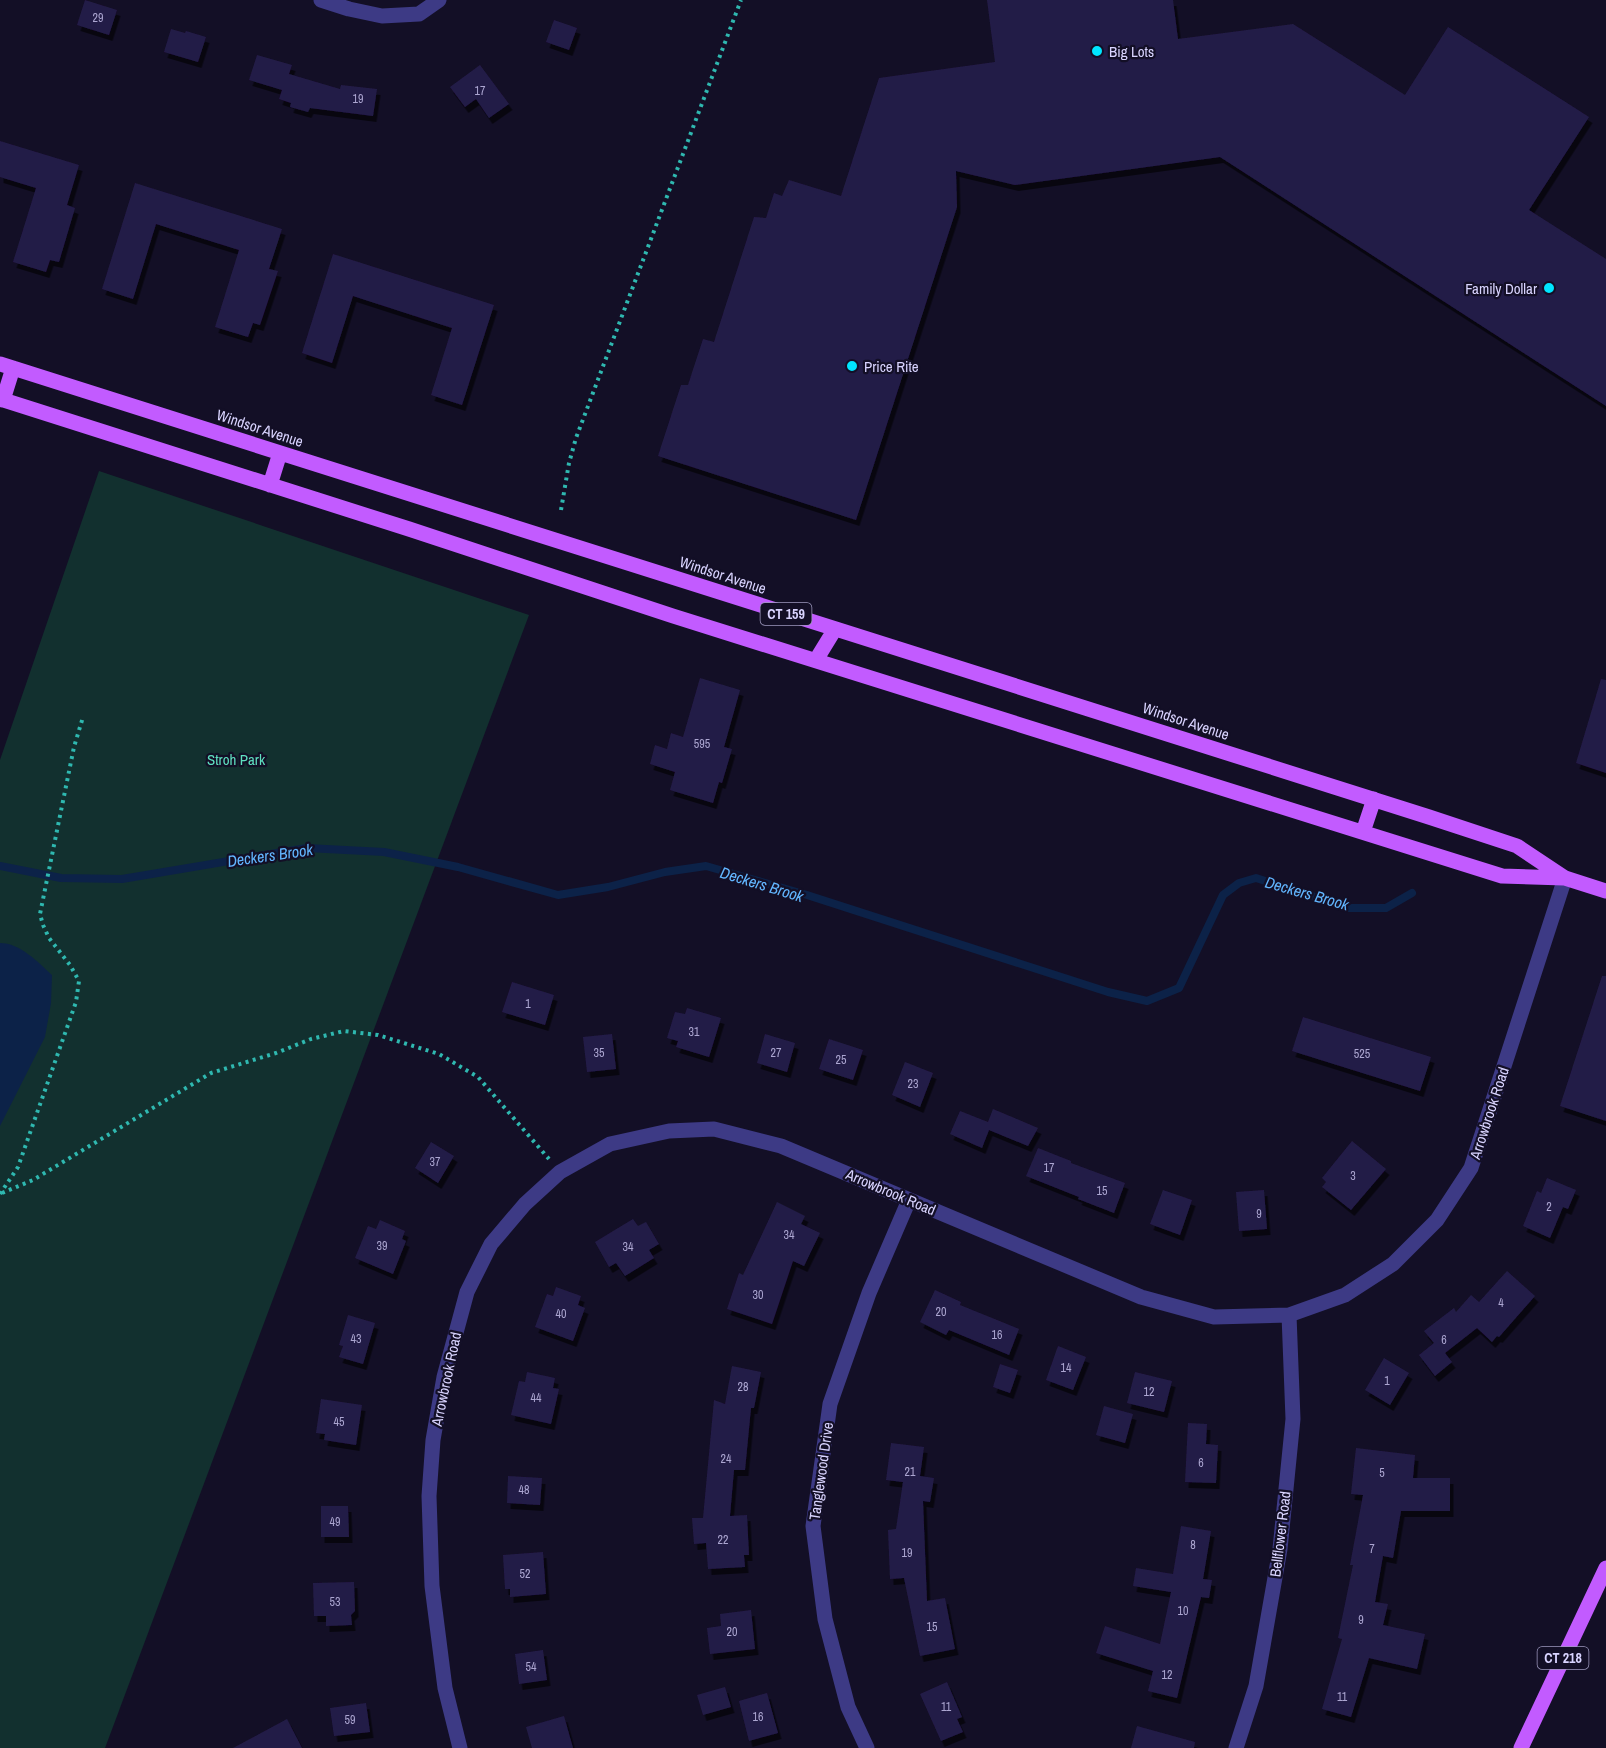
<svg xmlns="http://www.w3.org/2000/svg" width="1606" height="1748" viewBox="0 0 1606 1748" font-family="'Archivo Narrow',sans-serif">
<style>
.green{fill:#12302f}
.water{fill:#0c2248}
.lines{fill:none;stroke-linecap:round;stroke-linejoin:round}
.stream{stroke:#0c2248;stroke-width:8}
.building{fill:#241b47;filter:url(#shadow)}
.path{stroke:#2fb8b0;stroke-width:4;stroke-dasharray:3 4.5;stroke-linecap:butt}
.street{stroke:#3d3a85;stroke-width:15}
.primary{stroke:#c25bff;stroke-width:15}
.poi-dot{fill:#00e5ff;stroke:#130f26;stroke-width:2}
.labels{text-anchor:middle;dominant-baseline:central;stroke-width:4.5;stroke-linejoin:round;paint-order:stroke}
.number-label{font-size:12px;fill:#aca6d1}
.shield{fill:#130f26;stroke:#9e99be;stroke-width:1.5}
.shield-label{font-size:14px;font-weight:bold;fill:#d9d4ff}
.poi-label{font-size:15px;fill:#d9d4ff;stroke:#130f26;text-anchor:start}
.street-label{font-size:15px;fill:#d9d4ff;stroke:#130f26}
.park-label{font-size:15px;fill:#5fe0c0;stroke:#130f26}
.water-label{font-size:16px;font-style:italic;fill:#62b6ff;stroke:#130f26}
</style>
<defs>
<filter id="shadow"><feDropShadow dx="3.5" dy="6" stdDeviation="0" flood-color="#0009"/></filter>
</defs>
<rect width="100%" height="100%" fill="#130f26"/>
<path class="green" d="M 99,471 L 529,615 L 105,1748 L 0,1748 L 0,760 Z"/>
<path class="water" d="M 0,943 C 20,943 38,962 52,975 L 51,1003 L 45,1037 L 0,1126 Z"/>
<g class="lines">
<path class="stream" d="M 0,866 L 61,878 L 122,879 L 307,848 L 384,852 L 458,867 L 558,895 L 608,887 L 665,872 L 706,866 L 807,895 L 1108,992 L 1147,1001 L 1179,988 L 1223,895 L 1239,883 L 1256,878 L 1349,908 L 1386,908 L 1412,893"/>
</g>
<path class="building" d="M 85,0 L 117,10 L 109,35 L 77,25 Z
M 987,0 L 1173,0 L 1178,39 L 1293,24 L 1405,95 L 1448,27 L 1589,117 L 1529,210 L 1606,259 L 1606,406 L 1220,157 L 1015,185 L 956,171 L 957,207 L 856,520 L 658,456 L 681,385 L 688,385 L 703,339 L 714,342 L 754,217 L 766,218 L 774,193 L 782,196 L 789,180 L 841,196 L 879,78 L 995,62 Z
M 554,20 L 577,28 L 569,50 L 546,42 Z
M 171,29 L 185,33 L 186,31 L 206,37 L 198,62 L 164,52 Z
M 257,55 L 292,65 L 289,74 L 340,89 L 341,85 L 377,89 L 373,116 L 310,108 L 308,112 L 290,107 L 291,103 L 279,99 L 282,90 L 249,80 Z
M 480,65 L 509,104 L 489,118 L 476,99 L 465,107 L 450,87 Z
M 0,141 L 79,165 L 67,205 L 75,208 L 59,262 L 50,260 L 46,272 L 13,262 L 36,188 L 0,177 Z
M 135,183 L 282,229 L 269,269 L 278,271 L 260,325 L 253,323 L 248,337 L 215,327 L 239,250 L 156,224 L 133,299 L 102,289 Z
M 333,254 L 494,305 L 462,405 L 431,395 L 452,328 L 353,296 L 332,363 L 302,353 Z
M 700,678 L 740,690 L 724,747 L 732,749 L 722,783 L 719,782 L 713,803 L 670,790 L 675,772 L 650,764 L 655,745 L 667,749 L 671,733 L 683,737 Z
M 1601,679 L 1606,680 L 1606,773 L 1576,763 Z
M 1602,976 L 1606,976 L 1606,1121 L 1560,1106 Z
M 512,982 L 554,995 L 545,1025 L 502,1012 Z
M 687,1008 L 721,1018 L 709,1057 L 676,1047 L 678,1041 L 667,1038 L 675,1012 L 685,1014 Z
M 1303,1017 L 1431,1057 L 1420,1091 L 1292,1051 Z
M 612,1034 L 616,1069 L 587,1072 L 583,1037 Z
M 765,1034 L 795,1043 L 787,1072 L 757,1063 Z
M 829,1039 L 863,1050 L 853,1080 L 819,1069 Z
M 905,1062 L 933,1073 L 920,1107 L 892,1095 Z
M 993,1109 L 1038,1128 L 1028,1146 L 989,1130 L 982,1148 L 950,1134 L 960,1111 L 988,1122 Z
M 1352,1141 L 1386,1169 L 1351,1210 L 1322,1187 L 1326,1182 L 1322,1178 Z
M 431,1142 L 454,1156 L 438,1183 L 415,1168 Z
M 1038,1148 L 1071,1161 L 1071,1163 L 1125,1183 L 1114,1213 L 1078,1199 L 1079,1197 L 1026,1176 Z
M 1547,1178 L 1576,1190 L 1568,1209 L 1563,1207 L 1550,1238 L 1523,1226 L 1537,1191 L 1541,1193 Z
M 1163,1190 L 1192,1200 L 1180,1235 L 1150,1224 Z
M 1264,1190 L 1267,1229 L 1239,1231 L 1236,1192 Z
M 777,1202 L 805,1216 L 801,1224 L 820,1233 L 804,1266 L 793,1261 L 772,1324 L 727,1309 L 739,1273 L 743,1275 Z
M 633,1219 L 638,1226 L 646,1222 L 659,1244 L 649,1250 L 654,1258 L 625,1276 L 616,1263 L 609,1267 L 595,1242 Z
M 380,1220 L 405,1231 L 402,1239 L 406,1241 L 393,1274 L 355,1258 L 368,1226 L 376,1229 Z
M 1507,1271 L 1535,1296 L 1499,1337 L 1497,1336 L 1492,1342 L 1477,1328 L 1445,1353 L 1452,1362 L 1435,1376 L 1419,1355 L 1434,1343 L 1424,1331 L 1454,1308 L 1456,1312 L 1471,1295 L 1479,1302 Z
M 556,1287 L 581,1296 L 578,1305 L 585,1308 L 573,1341 L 535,1327 L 547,1294 L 553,1296 Z
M 935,1290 L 961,1302 L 960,1305 L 1019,1329 L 1009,1355 L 949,1330 L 946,1335 L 920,1322 Z
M 348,1315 L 375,1323 L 363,1364 L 339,1357 L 343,1346 L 339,1345 Z
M 1058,1346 L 1086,1357 L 1073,1390 L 1046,1380 Z
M 1384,1358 L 1409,1373 L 1390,1405 L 1365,1390 Z
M 1000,1364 L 1018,1370 L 1010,1393 L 993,1387 Z
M 732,1366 L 761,1372 L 754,1408 L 751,1408 L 745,1470 L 734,1470 L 730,1516 L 747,1515 L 749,1555 L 744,1555 L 745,1567 L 708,1569 L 706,1543 L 694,1544 L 692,1518 L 703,1518 L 714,1400 L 725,1404 Z
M 527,1372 L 555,1378 L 553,1388 L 559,1389 L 551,1424 L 511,1415 L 519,1381 L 525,1382 Z
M 1135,1372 L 1172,1381 L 1164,1412 L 1127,1403 Z
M 321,1399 L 362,1405 L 356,1445 L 324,1440 L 325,1434 L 316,1433 Z
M 1104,1406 L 1133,1414 L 1125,1443 L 1096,1435 Z
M 1188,1423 L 1207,1424 L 1206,1444 L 1218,1445 L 1216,1483 L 1185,1482 Z
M 891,1443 L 924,1447 L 920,1476 L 934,1478 L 930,1502 L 923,1501 L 927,1601 L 945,1598 L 955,1649 L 920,1656 L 904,1578 L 890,1579 L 888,1530 L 896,1529 L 903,1482 L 886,1480 Z
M 1356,1448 L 1415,1455 L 1413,1478 L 1450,1478 L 1450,1511 L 1401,1511 L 1393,1558 L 1383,1556 L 1375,1602 L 1388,1604 L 1383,1625 L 1425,1634 L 1417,1669 L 1369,1658 L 1351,1717 L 1322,1709 L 1342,1639 L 1338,1638 L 1353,1565 L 1350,1565 L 1363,1495 L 1351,1494 Z
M 508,1476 L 542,1478 L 540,1505 L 507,1503 Z
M 321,1506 L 348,1506 L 349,1537 L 321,1537 Z
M 1181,1526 L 1211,1531 L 1203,1579 L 1212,1580 L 1209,1598 L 1201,1597 L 1177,1698 L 1148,1691 L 1153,1671 L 1096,1653 L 1105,1626 L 1160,1644 L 1171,1592 L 1133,1586 L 1136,1568 L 1173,1574 Z
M 543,1552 L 546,1594 L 510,1597 L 510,1589 L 505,1589 L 503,1555 Z
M 354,1582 L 355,1611 L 351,1615 L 352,1625 L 326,1626 L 326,1616 L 314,1616 L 313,1583 Z
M 751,1610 L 755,1649 L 710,1654 L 707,1628 L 721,1626 L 720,1614 Z
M 543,1650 L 547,1680 L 519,1684 L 515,1654 Z
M 947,1682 L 962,1717 L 957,1719 L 963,1732 L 941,1741 L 920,1694 Z
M 725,1687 L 731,1707 L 703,1715 L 697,1695 Z
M 767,1693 L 778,1733 L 749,1741 L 739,1701 Z
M 366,1703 L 370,1732 L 334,1736 L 330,1708 Z
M 564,1716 L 573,1748 L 532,1748 L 526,1727 Z
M 287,1719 L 302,1748 L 233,1748 Z
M 1137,1726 L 1195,1742 L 1194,1748 L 1131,1748 Z"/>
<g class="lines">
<path class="path" d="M 561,510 L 569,463 L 576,438 L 741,0
M 2,1193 L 33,1180 L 211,1073 L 276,1053 L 311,1039 L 344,1031 L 378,1035 L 439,1054 L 478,1077 L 549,1159
M 0,1194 L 18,1167 L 76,1002 L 79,981 L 70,965 L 49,938 L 43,925 L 40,914 L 74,747 L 83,717"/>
<path class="street" d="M 321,0 L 349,9 L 382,16 L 419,14 L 439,0
M 460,1748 L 445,1688 L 432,1586 L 429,1496 L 433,1440 L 444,1377 L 467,1292 L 491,1244 L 525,1204 L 560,1172 L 610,1144 L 669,1131 L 714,1129 L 781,1146 L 1141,1297 L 1214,1317 L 1289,1315 L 1345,1295 L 1393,1264 L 1437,1220 L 1471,1168 L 1565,878
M 867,1748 L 848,1707 L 825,1619 L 813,1526 L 830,1404 L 869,1293 L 909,1200
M 1236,1748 L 1256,1686 L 1280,1549 L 1293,1419 L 1289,1315"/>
<path class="primary" d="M 0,364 L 1429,817 L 1517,846 L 1565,878 L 1606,891
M 0,399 L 409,529 L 673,616 L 1502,876 L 1564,878
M 3,400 L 13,368
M 270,485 L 280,453
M 816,660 L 835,629
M 1363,832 L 1374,799
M 1521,1748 L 1606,1568"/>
</g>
<g class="poi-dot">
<circle cx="1097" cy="51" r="6"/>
<circle cx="1549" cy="288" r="6"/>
<circle cx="852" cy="366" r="6"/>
</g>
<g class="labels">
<g class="number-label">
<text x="98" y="18">29</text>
<text x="480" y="91">17</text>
<text x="358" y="99">19</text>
<text x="702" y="744">595</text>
<text x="528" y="1004">1</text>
<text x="694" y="1032">31</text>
<text x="599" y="1053">35</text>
<text x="776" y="1053">27</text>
<text x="1362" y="1054">525</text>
<text x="841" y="1060">25</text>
<text x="913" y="1084">23</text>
<text x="435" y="1162">37</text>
<text x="1049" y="1168">17</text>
<text x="1353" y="1176">3</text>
<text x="1102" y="1191">15</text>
<text x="1549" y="1207">2</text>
<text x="1259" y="1214">9</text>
<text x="789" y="1235">34</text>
<text x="382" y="1246">39</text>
<text x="628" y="1247">34</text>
<text x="758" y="1295">30</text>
<text x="1501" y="1303">4</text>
<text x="941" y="1312">20</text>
<text x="561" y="1314">40</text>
<text x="997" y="1335">16</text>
<text x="356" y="1339">43</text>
<text x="1444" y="1340">6</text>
<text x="1066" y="1368">14</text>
<text x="1387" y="1381">1</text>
<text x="743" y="1387">28</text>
<text x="1149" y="1392">12</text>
<text x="536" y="1398">44</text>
<text x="339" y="1422">45</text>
<text x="726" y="1459">24</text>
<text x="1201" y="1463">6</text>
<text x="910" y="1472">21</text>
<text x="1382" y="1473">5</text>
<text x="524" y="1490">48</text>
<text x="335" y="1522">49</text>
<text x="723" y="1540">22</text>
<text x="1193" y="1545">8</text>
<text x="1372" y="1549">7</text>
<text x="907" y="1553">19</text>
<text x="525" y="1574">52</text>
<text x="335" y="1602">53</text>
<text x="1183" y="1611">10</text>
<text x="1361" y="1620">9</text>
<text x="932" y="1627">15</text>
<text x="732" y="1632">20</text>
<text x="531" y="1667">54</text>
<text x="1167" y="1675">12</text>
<text x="1342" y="1697">11</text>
<text x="946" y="1707">11</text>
<text x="758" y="1717">16</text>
<text x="350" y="1720">59</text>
</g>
<g class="shield">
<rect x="760.5" y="603" width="51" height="22" rx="4.5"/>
<rect x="1537.5" y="1647" width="51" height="22" rx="4.5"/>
</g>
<g class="shield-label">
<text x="786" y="614">CT 159</text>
<text x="1563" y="1658">CT 218</text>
</g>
<g class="poi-label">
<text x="1109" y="51">Big Lots</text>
<text x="1537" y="288" text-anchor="end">Family Dollar</text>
<text x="864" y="366">Price Rite</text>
</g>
<g class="street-label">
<text transform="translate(260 428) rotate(18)">Windsor Avenue</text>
<text transform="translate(723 575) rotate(18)">Windsor Avenue</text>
<text transform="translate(1186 721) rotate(18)">Windsor Avenue</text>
<text transform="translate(1489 1113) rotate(-72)">Arrowbrook Road</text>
<text transform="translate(891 1192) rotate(23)">Arrowbrook Road</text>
<text transform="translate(446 1379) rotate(-78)">Arrowbrook Road</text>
<text transform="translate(821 1471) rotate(-82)">Tanglewood Drive</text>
<text transform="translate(1280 1534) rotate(-83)">Bellflower Road</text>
</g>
<g class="park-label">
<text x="236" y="759">Stroh Park</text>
</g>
<g class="water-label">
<text transform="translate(270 855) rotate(-8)">Deckers Brook</text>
<text transform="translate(762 884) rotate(17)">Deckers Brook</text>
<text transform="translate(1307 893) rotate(16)">Deckers Brook</text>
</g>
</g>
</svg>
